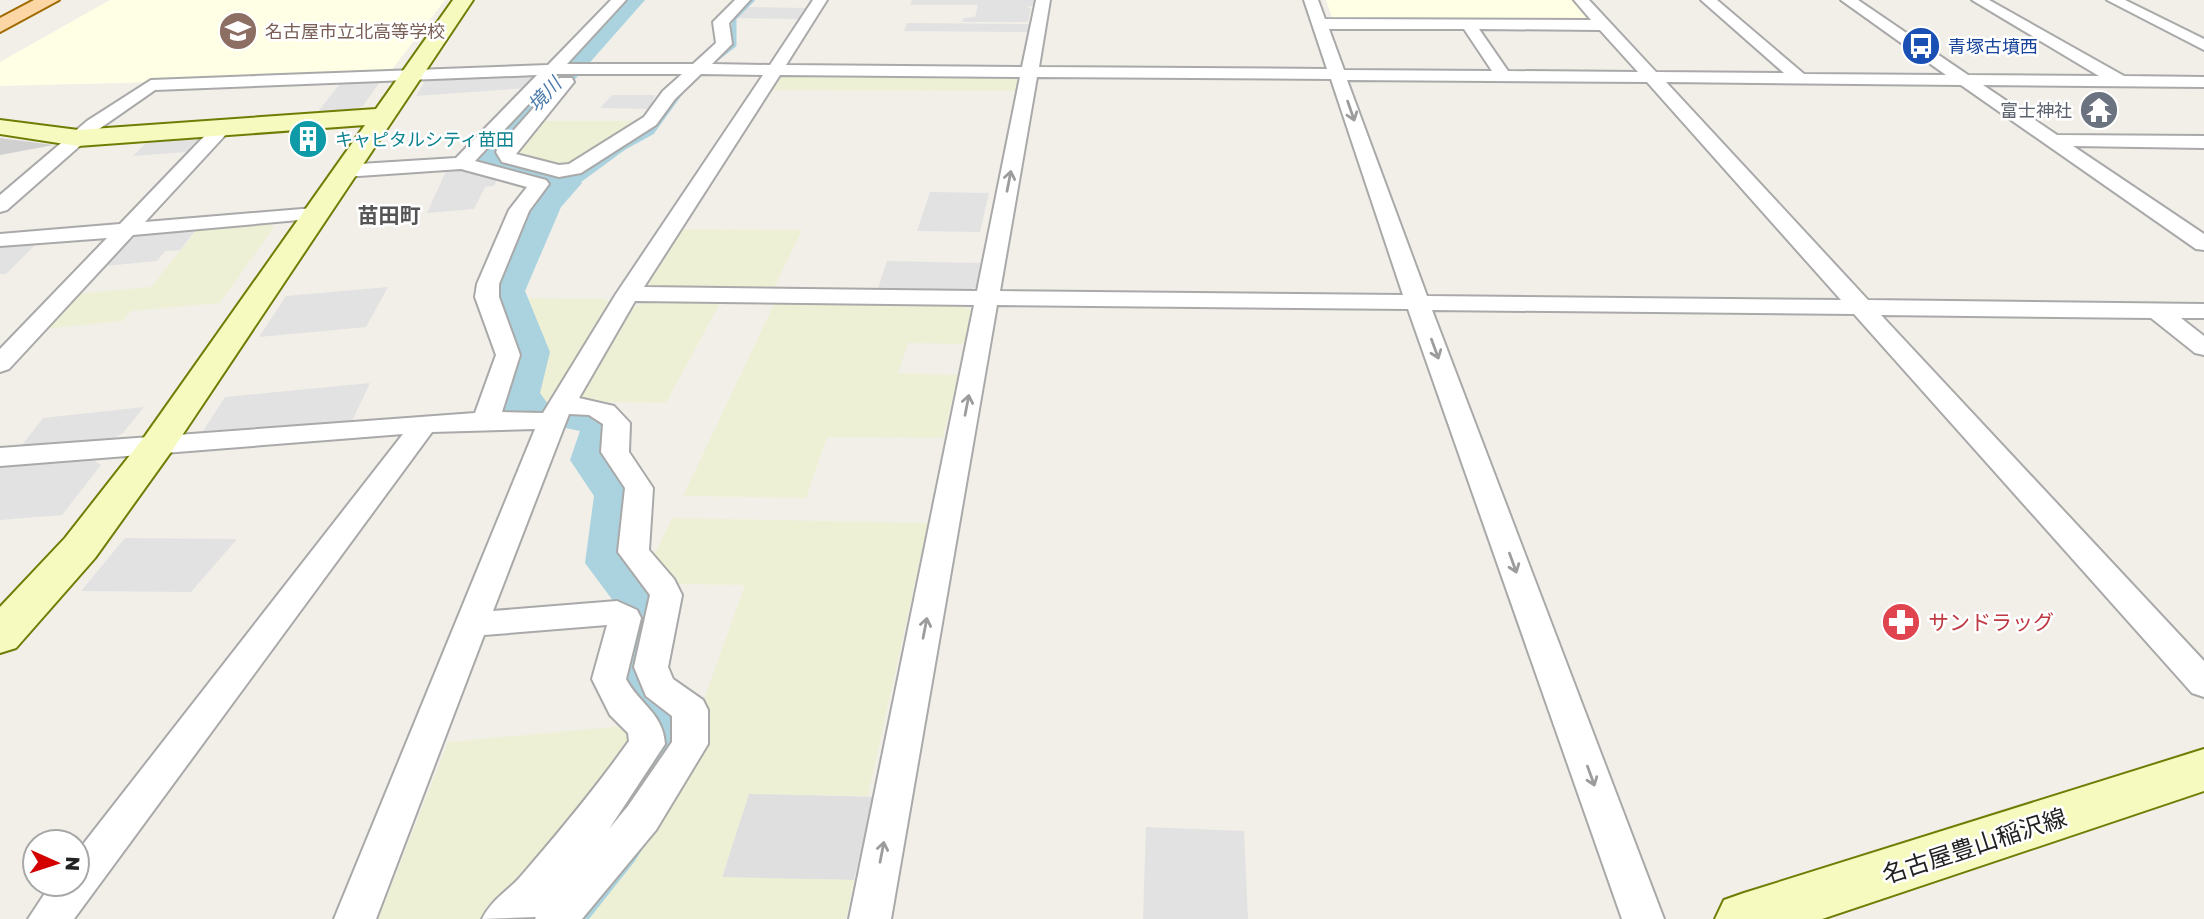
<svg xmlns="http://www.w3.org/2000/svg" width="2204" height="919" viewBox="0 0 2204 919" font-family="'Golos Text','Noto Sans JP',sans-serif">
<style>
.residential{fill:#e0dfdf}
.education{fill:#ffffe5}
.religious{fill:#d0d0d0}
.farmland{fill:#eef0d5}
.parking{fill:#e2e2e2}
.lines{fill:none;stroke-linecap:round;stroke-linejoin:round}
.stream-far1{stroke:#aad3df;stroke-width:5}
.stream{stroke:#aad3df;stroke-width:7}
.river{fill:#aad3df;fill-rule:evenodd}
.street-casing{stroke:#a9a9a9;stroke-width:4}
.secondary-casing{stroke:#707d05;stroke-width:4}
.primary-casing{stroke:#a06b00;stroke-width:4}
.street{fill:#fff;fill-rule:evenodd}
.secondary{fill:#f7fabf;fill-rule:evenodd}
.primary{fill:#fcd6a4;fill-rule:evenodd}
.oneway{stroke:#9c9c9c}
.labels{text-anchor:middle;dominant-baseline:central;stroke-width:5;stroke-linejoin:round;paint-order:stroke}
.far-education-label{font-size:18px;fill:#785e54;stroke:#fff;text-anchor:start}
.far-transit-label{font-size:18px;fill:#164399;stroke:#fff;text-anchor:start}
.far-worship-label{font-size:18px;fill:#5b616d;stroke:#fff;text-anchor:end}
.far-culture-label{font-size:18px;fill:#0d838f;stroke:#fff;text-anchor:start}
.far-water-label{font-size:19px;font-style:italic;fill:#4a7aab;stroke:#fff}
.far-quarter-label{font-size:21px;font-weight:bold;fill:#555;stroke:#fff}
.health-label{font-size:21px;fill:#be3a42;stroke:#fff;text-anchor:start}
.near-street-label{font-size:24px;fill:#222;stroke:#fff}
</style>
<rect width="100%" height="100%" fill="#f2efe9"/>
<path class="residential" d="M 748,793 L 874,797 L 854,880 L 722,878 Z"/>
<path class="education" d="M 110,0 L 445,0 L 387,76 L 0,86 L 0,62 Z
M 1326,0 L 1577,0 L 1595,20 L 1345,20 L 1332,17 Z"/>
<path class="religious" d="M 0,138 L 54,145 L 0,155 Z"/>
<path class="farmland" d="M 787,73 L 1012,76 L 1019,79 L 1015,91 L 770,90 L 779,76 Z
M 540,121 L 633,121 L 633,124 L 573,164 L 558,166 L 514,154 Z
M 269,224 L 274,227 L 220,303 L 131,311 L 123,321 L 44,329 L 75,294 L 151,287 L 197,230 Z
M 681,229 L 802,230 L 773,290 L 654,288 L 646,283 Z
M 527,298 L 605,299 L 614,305 L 547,407 L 523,390 L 537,349 L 520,304 Z
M 646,302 L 720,303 L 666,403 L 568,401 L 629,309 Z
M 775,302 L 958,304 L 973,311 L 965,344 L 908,343 L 898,373 L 958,375 L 943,438 L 827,437 L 806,498 L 683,496 Z
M 672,518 L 928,523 L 868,796 L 749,794 L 722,877 L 854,880 L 846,919 L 568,919 L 699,713 L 745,585 L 676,584 L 652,559 Z
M 624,726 L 633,730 L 631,742 L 502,903 L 483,919 L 378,919 L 448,742 Z"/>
<path class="parking" d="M 912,0 L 1035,0 L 1034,6 L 1027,6 L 1031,9 L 1028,22 L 962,22 L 964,18 L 975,17 L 978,5 L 910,5 Z
M 745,7 L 807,8 L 799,19 L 736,18 Z
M 907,23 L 1031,24 L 1029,32 L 904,31 Z
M 540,74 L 527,88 L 416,96 L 425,81 L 433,79 Z
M 381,80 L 363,106 L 348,111 L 317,113 L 342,81 Z
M 612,95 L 655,95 L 650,109 L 600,108 Z
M 200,137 L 186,152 L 133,156 L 151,138 Z
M 456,168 L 497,179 L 494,186 L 485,187 L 474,209 L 427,213 L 447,169 Z
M 930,192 L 989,193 L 980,232 L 917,231 Z
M 196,230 L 180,250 L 165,251 L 157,261 L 105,266 L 129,238 L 138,235 Z
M 37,243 L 6,274 L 0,274 L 0,246 Z
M 887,261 L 981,263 L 976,287 L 962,293 L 877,291 Z
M 388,287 L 366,327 L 259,337 L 286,296 Z
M 370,383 L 352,421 L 203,431 L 225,397 Z
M 144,407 L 123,433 L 112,439 L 22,445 L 43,418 Z
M 95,461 L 101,465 L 62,515 L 0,520 L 0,468 L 3,466 Z
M 125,538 L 237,539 L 191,592 L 81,591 Z
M 1146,827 L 1244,831 L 1248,919 L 1143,919 Z"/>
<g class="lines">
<path class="stream-far1" d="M 712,62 L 734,45 L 734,18 L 752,0
M 621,149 L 652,132 L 681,92"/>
<path class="stream" d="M 563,183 L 578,180 L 623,147"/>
<path class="river" d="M 616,0 L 645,0 L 509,154 L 577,175 L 582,183 L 561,207 L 525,291 L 550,352 L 540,393 L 548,404 L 540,415 L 522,419 L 504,415 L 490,393 L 502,352 L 481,291 L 523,202 L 536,187 L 472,167 L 467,159 Z
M 574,399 L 614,406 L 632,431 L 624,459 L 650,496 L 645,559 L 677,599 L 665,652 L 666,679 L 690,704 L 707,746 L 635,861 L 589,919 L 494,919 L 505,893 L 564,836 L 636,741 C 633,730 620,720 614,710 C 591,673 602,641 614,602 L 585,563 L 594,496 L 570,460 L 580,431 L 556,426 L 548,415 L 556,404 Z"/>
<g class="street-casing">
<path id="street" d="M 611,0 L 626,0 L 567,64 L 693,64 L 716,43 L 713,22 L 735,0 L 750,0 L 729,23 L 732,44 L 712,64 L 770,65 L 813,0 L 827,0 L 786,65 L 1022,67 L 1036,0 L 1050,0 L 1039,67 L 1327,69 L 1304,0 L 1318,0 L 1325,19 L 1591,20 L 1574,0 L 1589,0 L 1656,72 L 1784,73 L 1701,0 L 1717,0 L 1804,74 L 1946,75 L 1841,0 L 1858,0 L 1968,75 L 2099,76 L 1972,0 L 1989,0 L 2124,76 L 2204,77 L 2204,87 L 1983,85 L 2057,135 L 2204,136 L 2204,148 L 2073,146 L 2204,234 L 2204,250 L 2196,249 L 1961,85 L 1666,82 L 1868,300 L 2204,304 L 2204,318 L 2181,318 L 2204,336 L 2204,355 L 2195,353 L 2151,318 L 1881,315 L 2204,661 L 2204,697 L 2192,693 L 1854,314 L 1432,310 L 1664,919 L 1622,919 L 1408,309 L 997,305 L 891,919 L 849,919 L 974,305 L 635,301 L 579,398 L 614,406 L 630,423 L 629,452 L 653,488 L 649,550 L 674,579 L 682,595 L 668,667 L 673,679 L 703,700 L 708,710 L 708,744 L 656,830 L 582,919 L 535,919 L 536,917 L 482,919 C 491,900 508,891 521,876 C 559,832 595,789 629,741 L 628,733 L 610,715 L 592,679 L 607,625 L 484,635 L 376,919 L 334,919 L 535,429 L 432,432 L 74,919 L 28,919 L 51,884 L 77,884 L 77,852 L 403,434 L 0,466 L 0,448 L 475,413 L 496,355 L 475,297 L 477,284 L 509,210 L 527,187 L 461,169 L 344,177 L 334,171 L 344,165 L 456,158 L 537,75 L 155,90 L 99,129 L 7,210 L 0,212 L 0,195 L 87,121 L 151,80 L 548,65 ZM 1329,29 L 1464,29 L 1492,71 L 1344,70 ZM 1479,29 L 1600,30 L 1638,72 L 1508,71 ZM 557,74 L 682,74 L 663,91 L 644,117 L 569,164 L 559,165 L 516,154 L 574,82 L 572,78 L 560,78 L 498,148 L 496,152 L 502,162 L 559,177 L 581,173 L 656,125 L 675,99 L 701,74 L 763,75 L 616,294 L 543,413 L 502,412 L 520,355 L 499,297 L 499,284 L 529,211 L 549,184 L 546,180 L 475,161 ZM 780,75 L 1020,77 L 977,291 L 644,287 ZM 1037,77 L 1331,79 L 1403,295 L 1000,291 ZM 1347,80 L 1647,82 L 1841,300 L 1427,296 ZM 569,414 L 589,415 L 603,424 L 601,452 L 625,488 L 618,552 L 650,595 L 634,667 L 646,696 L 672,716 L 672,742 L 628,806 L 609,829 L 665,744 C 663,713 640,705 626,679 L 641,618 L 637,610 L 617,601 L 493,611 Z
M 2107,0 L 2125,0 L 2204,39 L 2204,50 Z
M 223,122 L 229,123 L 232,127 L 229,131 L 145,222 L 314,208 L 324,214 L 321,218 L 133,235 L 9,369 L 0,372 L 0,349 L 107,238 L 0,246 L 0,234 L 120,224 L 217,123 Z"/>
</g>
<g class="secondary-casing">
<path id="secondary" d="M 453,0 L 473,0 L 171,452 L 95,558 L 16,648 L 0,653 L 0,607 L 65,538 L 145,436 L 365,125 L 78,146 L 0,134 L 0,120 L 78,130 L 376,109 Z
M 2204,749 L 2204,791 L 1822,919 L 1715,919 L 1724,900 L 1744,893 Z"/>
</g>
<g class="primary-casing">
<path id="primary" d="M 34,0 L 59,0 L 0,32 L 0,18 Z"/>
</g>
<use href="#street" class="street"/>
<use href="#secondary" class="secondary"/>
<use href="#primary" class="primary"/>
</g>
<defs><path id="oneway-shaft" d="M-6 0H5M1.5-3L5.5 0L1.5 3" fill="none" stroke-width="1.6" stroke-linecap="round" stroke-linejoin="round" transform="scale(1.75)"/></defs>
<g class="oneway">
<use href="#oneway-shaft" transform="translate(1351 111) rotate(71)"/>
<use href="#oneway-shaft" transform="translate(1009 181) rotate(-79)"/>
<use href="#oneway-shaft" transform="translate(1435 349) rotate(70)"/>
<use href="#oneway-shaft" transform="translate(967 405) rotate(-79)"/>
<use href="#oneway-shaft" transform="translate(1513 563) rotate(70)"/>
<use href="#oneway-shaft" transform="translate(925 628) rotate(-79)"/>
<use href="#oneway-shaft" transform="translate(1591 776) rotate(70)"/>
<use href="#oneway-shaft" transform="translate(882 852) rotate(-79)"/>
</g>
<defs>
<g id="school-disc" transform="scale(2.0125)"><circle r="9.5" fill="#8d6e63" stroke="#fff"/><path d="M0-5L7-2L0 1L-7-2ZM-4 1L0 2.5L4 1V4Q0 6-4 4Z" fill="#fff"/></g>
<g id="bus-disc" transform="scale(2.0125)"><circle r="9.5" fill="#1a4fb4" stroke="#fff"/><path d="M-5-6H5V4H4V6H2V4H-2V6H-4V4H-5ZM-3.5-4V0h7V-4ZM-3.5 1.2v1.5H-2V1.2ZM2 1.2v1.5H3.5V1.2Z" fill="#fff"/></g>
<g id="temple-disc" transform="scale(2.0125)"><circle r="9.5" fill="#6b7280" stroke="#fff"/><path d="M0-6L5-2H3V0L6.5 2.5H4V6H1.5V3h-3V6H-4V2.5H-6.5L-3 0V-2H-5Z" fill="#fff"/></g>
<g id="building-disc" transform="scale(2.0125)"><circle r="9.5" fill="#0f9aa8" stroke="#fff"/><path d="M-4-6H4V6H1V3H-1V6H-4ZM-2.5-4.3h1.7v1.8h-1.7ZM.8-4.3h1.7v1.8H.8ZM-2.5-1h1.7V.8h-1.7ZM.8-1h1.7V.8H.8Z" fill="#fff"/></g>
<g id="pharmacy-disc" transform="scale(2.0125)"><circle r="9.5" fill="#e0444e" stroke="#fff"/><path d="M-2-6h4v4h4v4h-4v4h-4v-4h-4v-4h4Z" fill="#fff"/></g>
</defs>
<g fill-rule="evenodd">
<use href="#school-disc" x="238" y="31"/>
<use href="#bus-disc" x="1921" y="46"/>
<use href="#temple-disc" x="2099" y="110"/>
<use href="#building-disc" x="308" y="139"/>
<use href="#pharmacy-disc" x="1901" y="622"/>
</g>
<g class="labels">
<g class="far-education-label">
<text x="265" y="31">名古屋市立北高等学校</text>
</g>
<g class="far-transit-label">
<text x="1948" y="46">青塚古墳西</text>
</g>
<g class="far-worship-label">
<text x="2072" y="110">富士神社</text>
</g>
<g class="far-culture-label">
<text x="335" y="139">キャピタルシティ苗田</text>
</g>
<g class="far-water-label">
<text transform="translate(544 94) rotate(-47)">境川</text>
</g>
<g class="far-quarter-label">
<text x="389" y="215">苗田町</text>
</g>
<g class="health-label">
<text x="1928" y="622">サンドラッグ</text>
</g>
<g class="near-street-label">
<text transform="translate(1974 845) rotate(-18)">名古屋豊山稲沢線</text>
</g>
</g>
<g transform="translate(56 863) rotate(93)"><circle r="33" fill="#ffffff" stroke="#a7a7a7" stroke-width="2"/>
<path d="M0-5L12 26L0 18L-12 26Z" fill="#d40000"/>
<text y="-10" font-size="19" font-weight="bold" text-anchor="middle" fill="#222222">N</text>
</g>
</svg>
